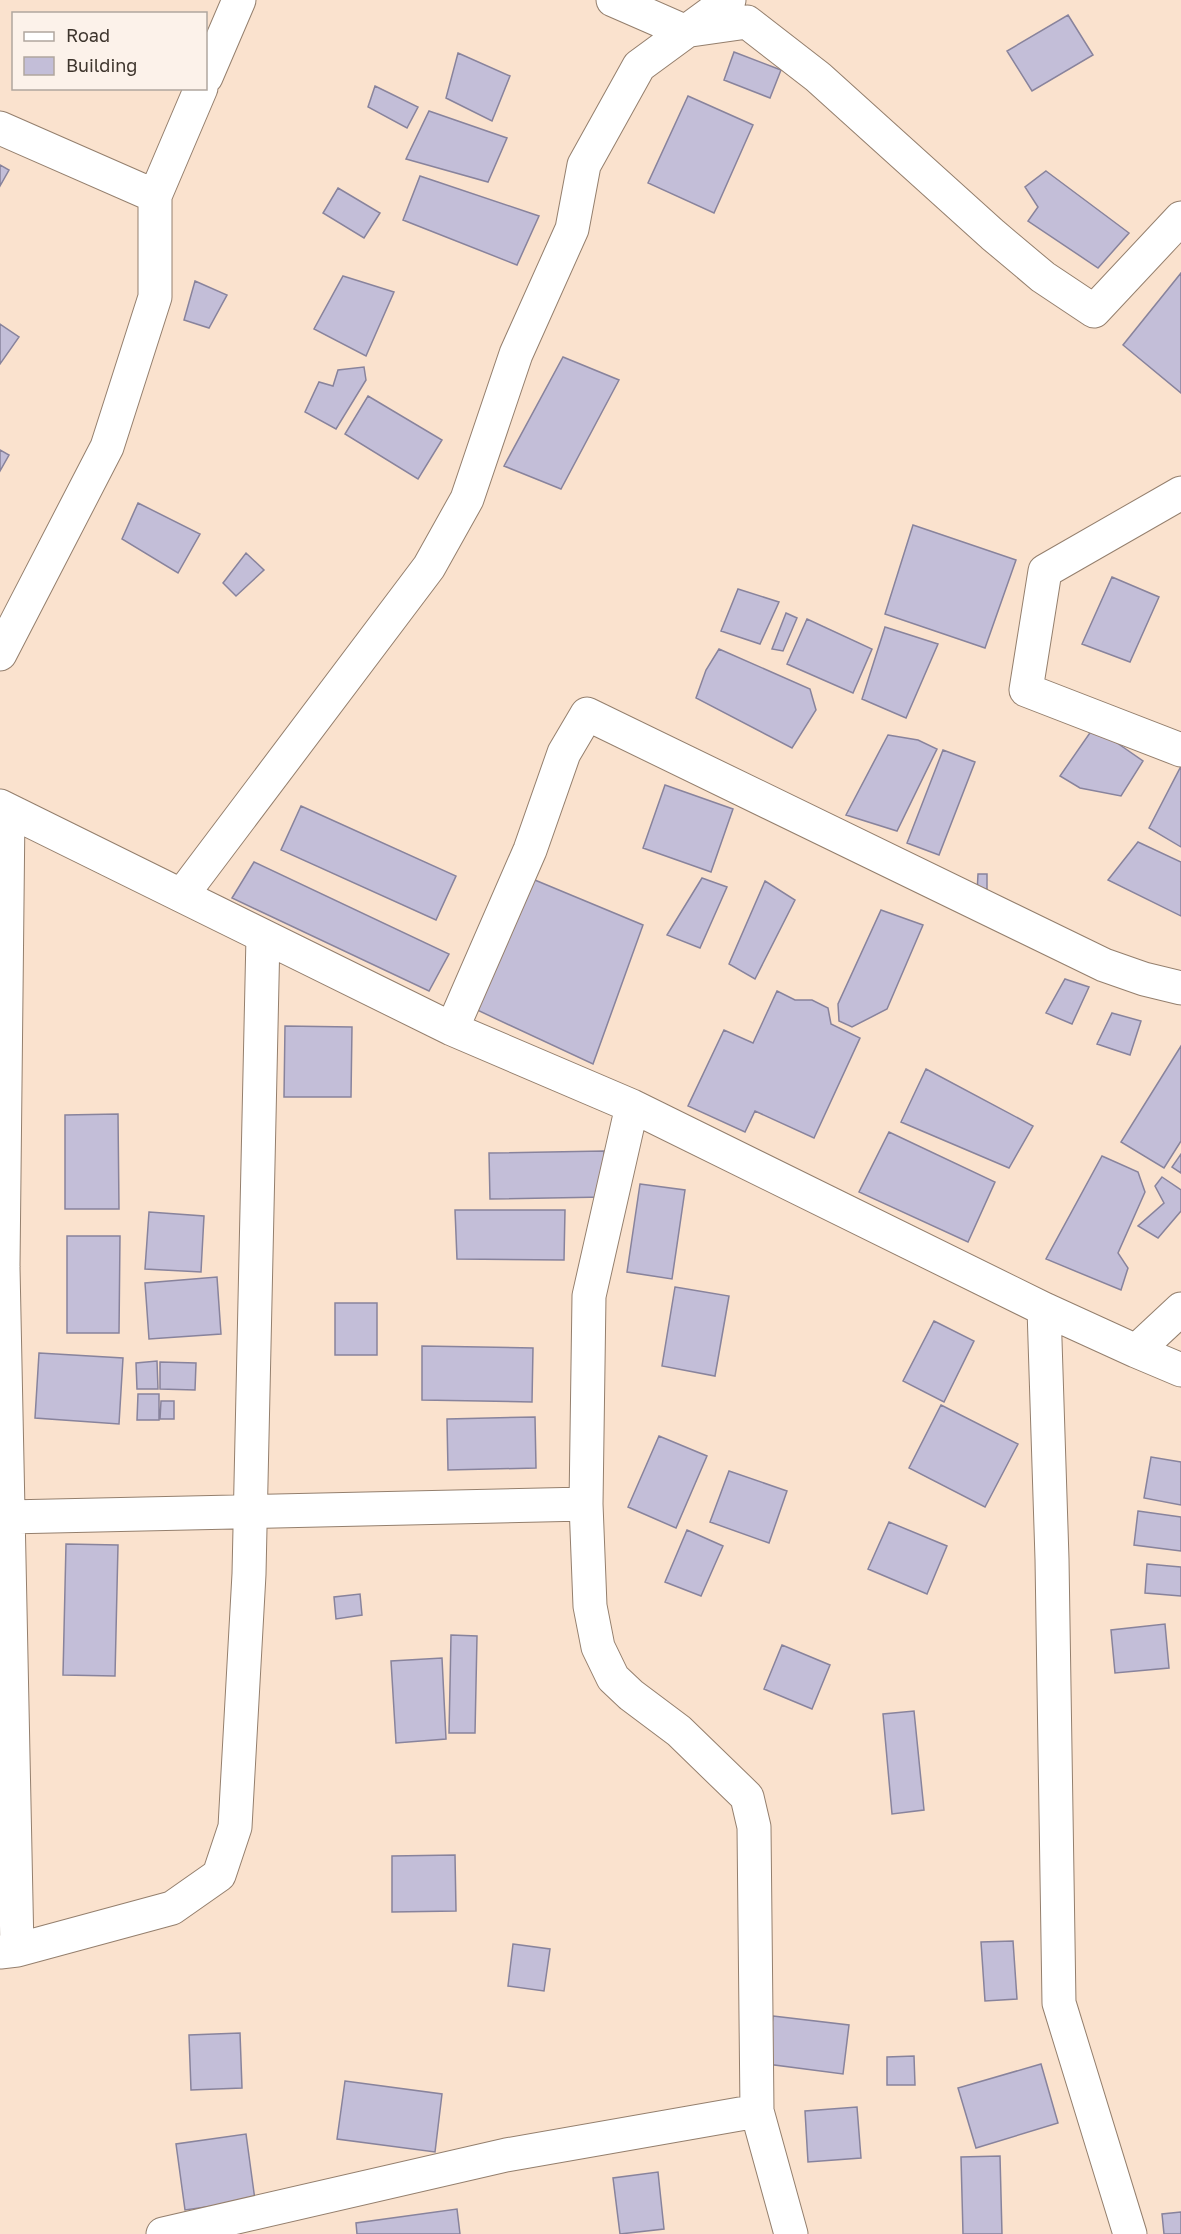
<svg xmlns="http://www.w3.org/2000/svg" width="1181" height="2234" viewBox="0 0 1181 2234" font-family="'Golos Text',sans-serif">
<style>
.building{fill:#c3bed8;stroke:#88839c;stroke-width:1.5}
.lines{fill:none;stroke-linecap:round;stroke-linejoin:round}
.minor-casing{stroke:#947f6d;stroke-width:35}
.minor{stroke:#fff;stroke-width:33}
</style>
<rect width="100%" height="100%" fill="#fae2ce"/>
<path class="building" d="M 1068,15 L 1093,55 L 1032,91 L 1007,51 Z
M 734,52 L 781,70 L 770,98 L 724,80 Z
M 458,53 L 510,76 L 492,121 L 446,98 Z
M 375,86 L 418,107 L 407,128 L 368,107 Z
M 688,96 L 753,125 L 714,213 L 648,183 Z
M 429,111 L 507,138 L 488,182 L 406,159 Z
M 0,165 L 9,170 L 0,186 Z
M 1046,171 L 1129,233 L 1098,268 L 1028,221 L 1038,207 L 1025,187 Z
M 420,176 L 539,216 L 517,265 L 403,220 Z
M 338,188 L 380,213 L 364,238 L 323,213 Z
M 1181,273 L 1181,393 L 1123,345 Z
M 343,276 L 394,292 L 366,356 L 314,329 Z
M 195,281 L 227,295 L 209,328 L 184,320 Z
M 0,324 L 19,337 L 0,364 Z
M 563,357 L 619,380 L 561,489 L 504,466 Z
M 364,367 L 366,380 L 336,429 L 305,412 L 319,382 L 333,386 L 338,370 Z
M 368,396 L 442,440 L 418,479 L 345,434 Z
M 0,450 L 9,455 L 0,471 Z
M 138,503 L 200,534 L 178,573 L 122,539 Z
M 913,525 L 1016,560 L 985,648 L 885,614 Z
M 246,553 L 264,570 L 236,596 L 223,583 Z
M 1112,577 L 1159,597 L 1130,662 L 1082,644 Z
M 738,589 L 779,602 L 760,644 L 721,631 Z
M 786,613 L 797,618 L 783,651 L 772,649 Z
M 807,619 L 872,649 L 853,693 L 787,664 Z
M 885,627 L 938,644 L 906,718 L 862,699 Z
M 719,649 L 810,689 L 816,710 L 792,748 L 696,698 L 706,670 Z
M 1094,727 L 1143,761 L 1121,796 L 1080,788 L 1060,776 Z
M 888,735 L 918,740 L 937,749 L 897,831 L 846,815 Z
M 943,750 L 975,762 L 939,855 L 907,843 Z
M 1181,766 L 1181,847 L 1149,828 Z
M 665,785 L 733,809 L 711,872 L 643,848 Z
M 301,806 L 456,876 L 436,920 L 281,850 Z
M 1138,842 L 1181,862 L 1181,916 L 1108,880 Z
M 254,862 L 449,954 L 429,991 L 232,898 Z
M 978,874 L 987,874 L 987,889 L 977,894 Z
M 530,878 L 643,925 L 593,1064 L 475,1009 Z
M 702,878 L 727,887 L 700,948 L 667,935 Z
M 765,881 L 795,900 L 755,979 L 729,964 Z
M 881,910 L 923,925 L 887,1009 L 852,1027 L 839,1021 L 838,1004 Z
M 1065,979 L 1089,987 L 1072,1024 L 1046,1013 Z
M 777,991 L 795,1000 L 812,1000 L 828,1008 L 831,1024 L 860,1038 L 814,1138 L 755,1111 L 745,1132 L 688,1106 L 724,1030 L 753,1043 Z
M 1112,1013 L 1141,1021 L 1130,1055 L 1097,1044 Z
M 285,1026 L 352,1027 L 351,1097 L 284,1097 Z
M 1181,1046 L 1181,1141 L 1164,1168 L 1121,1142 Z
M 926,1069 L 1033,1126 L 1009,1168 L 901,1122 Z
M 118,1114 L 119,1209 L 65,1209 L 65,1115 Z
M 889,1132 L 995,1182 L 968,1242 L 859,1192 Z
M 604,1151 L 604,1197 L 490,1199 L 489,1153 Z
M 1181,1154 L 1181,1173 L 1172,1167 Z
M 1102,1156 L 1138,1172 L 1145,1192 L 1118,1253 L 1128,1268 L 1121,1290 L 1046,1259 Z
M 1162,1177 L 1181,1190 L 1181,1211 L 1158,1238 L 1138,1226 L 1164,1203 L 1155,1186 Z
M 640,1184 L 685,1190 L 672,1279 L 627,1272 Z
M 455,1210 L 565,1210 L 564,1260 L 457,1259 Z
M 149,1212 L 204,1216 L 201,1272 L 145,1269 Z
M 67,1236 L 120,1236 L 119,1333 L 67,1333 Z
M 217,1277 L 221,1334 L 149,1339 L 145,1283 Z
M 675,1287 L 729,1296 L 715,1376 L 662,1366 Z
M 335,1303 L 377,1303 L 377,1355 L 335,1355 Z
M 934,1321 L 974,1341 L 944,1402 L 903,1381 Z
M 422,1346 L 533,1348 L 532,1402 L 422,1400 Z
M 39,1353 L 123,1358 L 119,1424 L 35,1418 Z
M 157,1361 L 158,1389 L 137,1389 L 136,1363 Z
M 160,1362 L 196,1363 L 195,1390 L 160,1389 Z
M 138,1394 L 159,1394 L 159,1420 L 137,1420 Z
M 161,1401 L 174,1401 L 174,1419 L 160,1419 Z
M 941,1405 L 1018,1444 L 985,1507 L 909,1468 Z
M 535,1417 L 536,1468 L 448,1470 L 447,1419 Z
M 659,1436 L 707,1456 L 676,1528 L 628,1507 Z
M 1151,1457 L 1181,1462 L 1181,1505 L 1144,1498 Z
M 729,1471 L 787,1491 L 769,1543 L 710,1522 Z
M 1138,1511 L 1181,1517 L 1181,1551 L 1134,1545 Z
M 889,1522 L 947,1546 L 927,1594 L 868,1569 Z
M 687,1530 L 723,1546 L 701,1596 L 665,1582 Z
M 66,1544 L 118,1545 L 115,1676 L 63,1675 Z
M 1147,1564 L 1181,1567 L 1181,1596 L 1145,1593 Z
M 360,1594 L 362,1615 L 336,1619 L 334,1597 Z
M 1165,1624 L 1169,1668 L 1115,1673 L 1111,1630 Z
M 451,1635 L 477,1636 L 475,1733 L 449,1733 Z
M 782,1645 L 830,1665 L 812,1709 L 764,1689 Z
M 442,1658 L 446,1739 L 396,1743 L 391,1661 Z
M 914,1711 L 924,1810 L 892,1814 L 883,1714 Z
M 455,1855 L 456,1911 L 392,1912 L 392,1856 Z
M 1013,1941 L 1017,1999 L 985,2001 L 981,1942 Z
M 513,1944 L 550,1949 L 544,1991 L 508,1986 Z
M 773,2016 L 849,2025 L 843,2074 L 767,2064 Z
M 240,2033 L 242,2088 L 191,2090 L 189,2035 Z
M 914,2056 L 915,2085 L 887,2085 L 887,2057 Z
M 1041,2064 L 1058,2123 L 976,2148 L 958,2088 Z
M 345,2081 L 442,2094 L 435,2152 L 337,2139 Z
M 857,2107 L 861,2158 L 808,2162 L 805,2111 Z
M 246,2134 L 255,2200 L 185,2210 L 176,2144 Z
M 1000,2156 L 1002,2234 L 963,2234 L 961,2157 Z
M 658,2172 L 664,2229 L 620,2234 L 613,2178 Z
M 457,2209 L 460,2234 L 357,2234 L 356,2223 Z
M 1181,2212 L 1181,2234 L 1164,2234 L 1162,2214 Z"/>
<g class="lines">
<g class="minor-casing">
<path id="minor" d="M 613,0 L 684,31 L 747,22 L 818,77 L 993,235 L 1043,277 L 1094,311 L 1181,218
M 206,77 L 239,0
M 0,128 L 155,196
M 1181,493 L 1045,571 L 1026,690 L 1181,750
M 0,654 L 107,447 L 155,297 L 155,196 L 201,88
M 0,806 L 452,1029 L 632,1106 L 1044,1309 L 1136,1351 L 1181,1370
M 8,811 L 3,1267 L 17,1950
M 182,895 L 429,567 L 467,499 L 516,354 L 572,229 L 584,165 L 639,66 L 729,0
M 452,1029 L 530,850 L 564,753 L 587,714 L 1104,965 L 1144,979 L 1181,988
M 632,1106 L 589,1296 L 586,1504 L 590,1606 L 598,1647 L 613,1678 L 631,1695 L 679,1731 L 747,1797 L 754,1827 L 757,2111 L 791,2234
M 1044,1309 L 1052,1559 L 1059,2003 L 1130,2234
M 1136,1351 L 1181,1309
M 8,1517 L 586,1504
M 0,1952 L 17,1950 L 172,1908 L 219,1875 L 235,1827 L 249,1574 L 263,936
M 163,2234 L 506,2155 L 757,2111"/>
</g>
<use href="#minor" class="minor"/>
</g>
<rect x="12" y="12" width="195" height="78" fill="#fcf2ea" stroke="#b0a69e" stroke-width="1.5"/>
<rect x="24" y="32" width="30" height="9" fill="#ffffff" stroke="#b0a69e" stroke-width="1.5"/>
<text x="66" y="42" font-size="18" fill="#3e352d">Road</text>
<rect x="24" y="57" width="30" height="18" fill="#c3bed8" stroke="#b0a69e" stroke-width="1.5"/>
<text x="66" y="72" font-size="18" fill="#3e352d">Building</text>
</svg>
